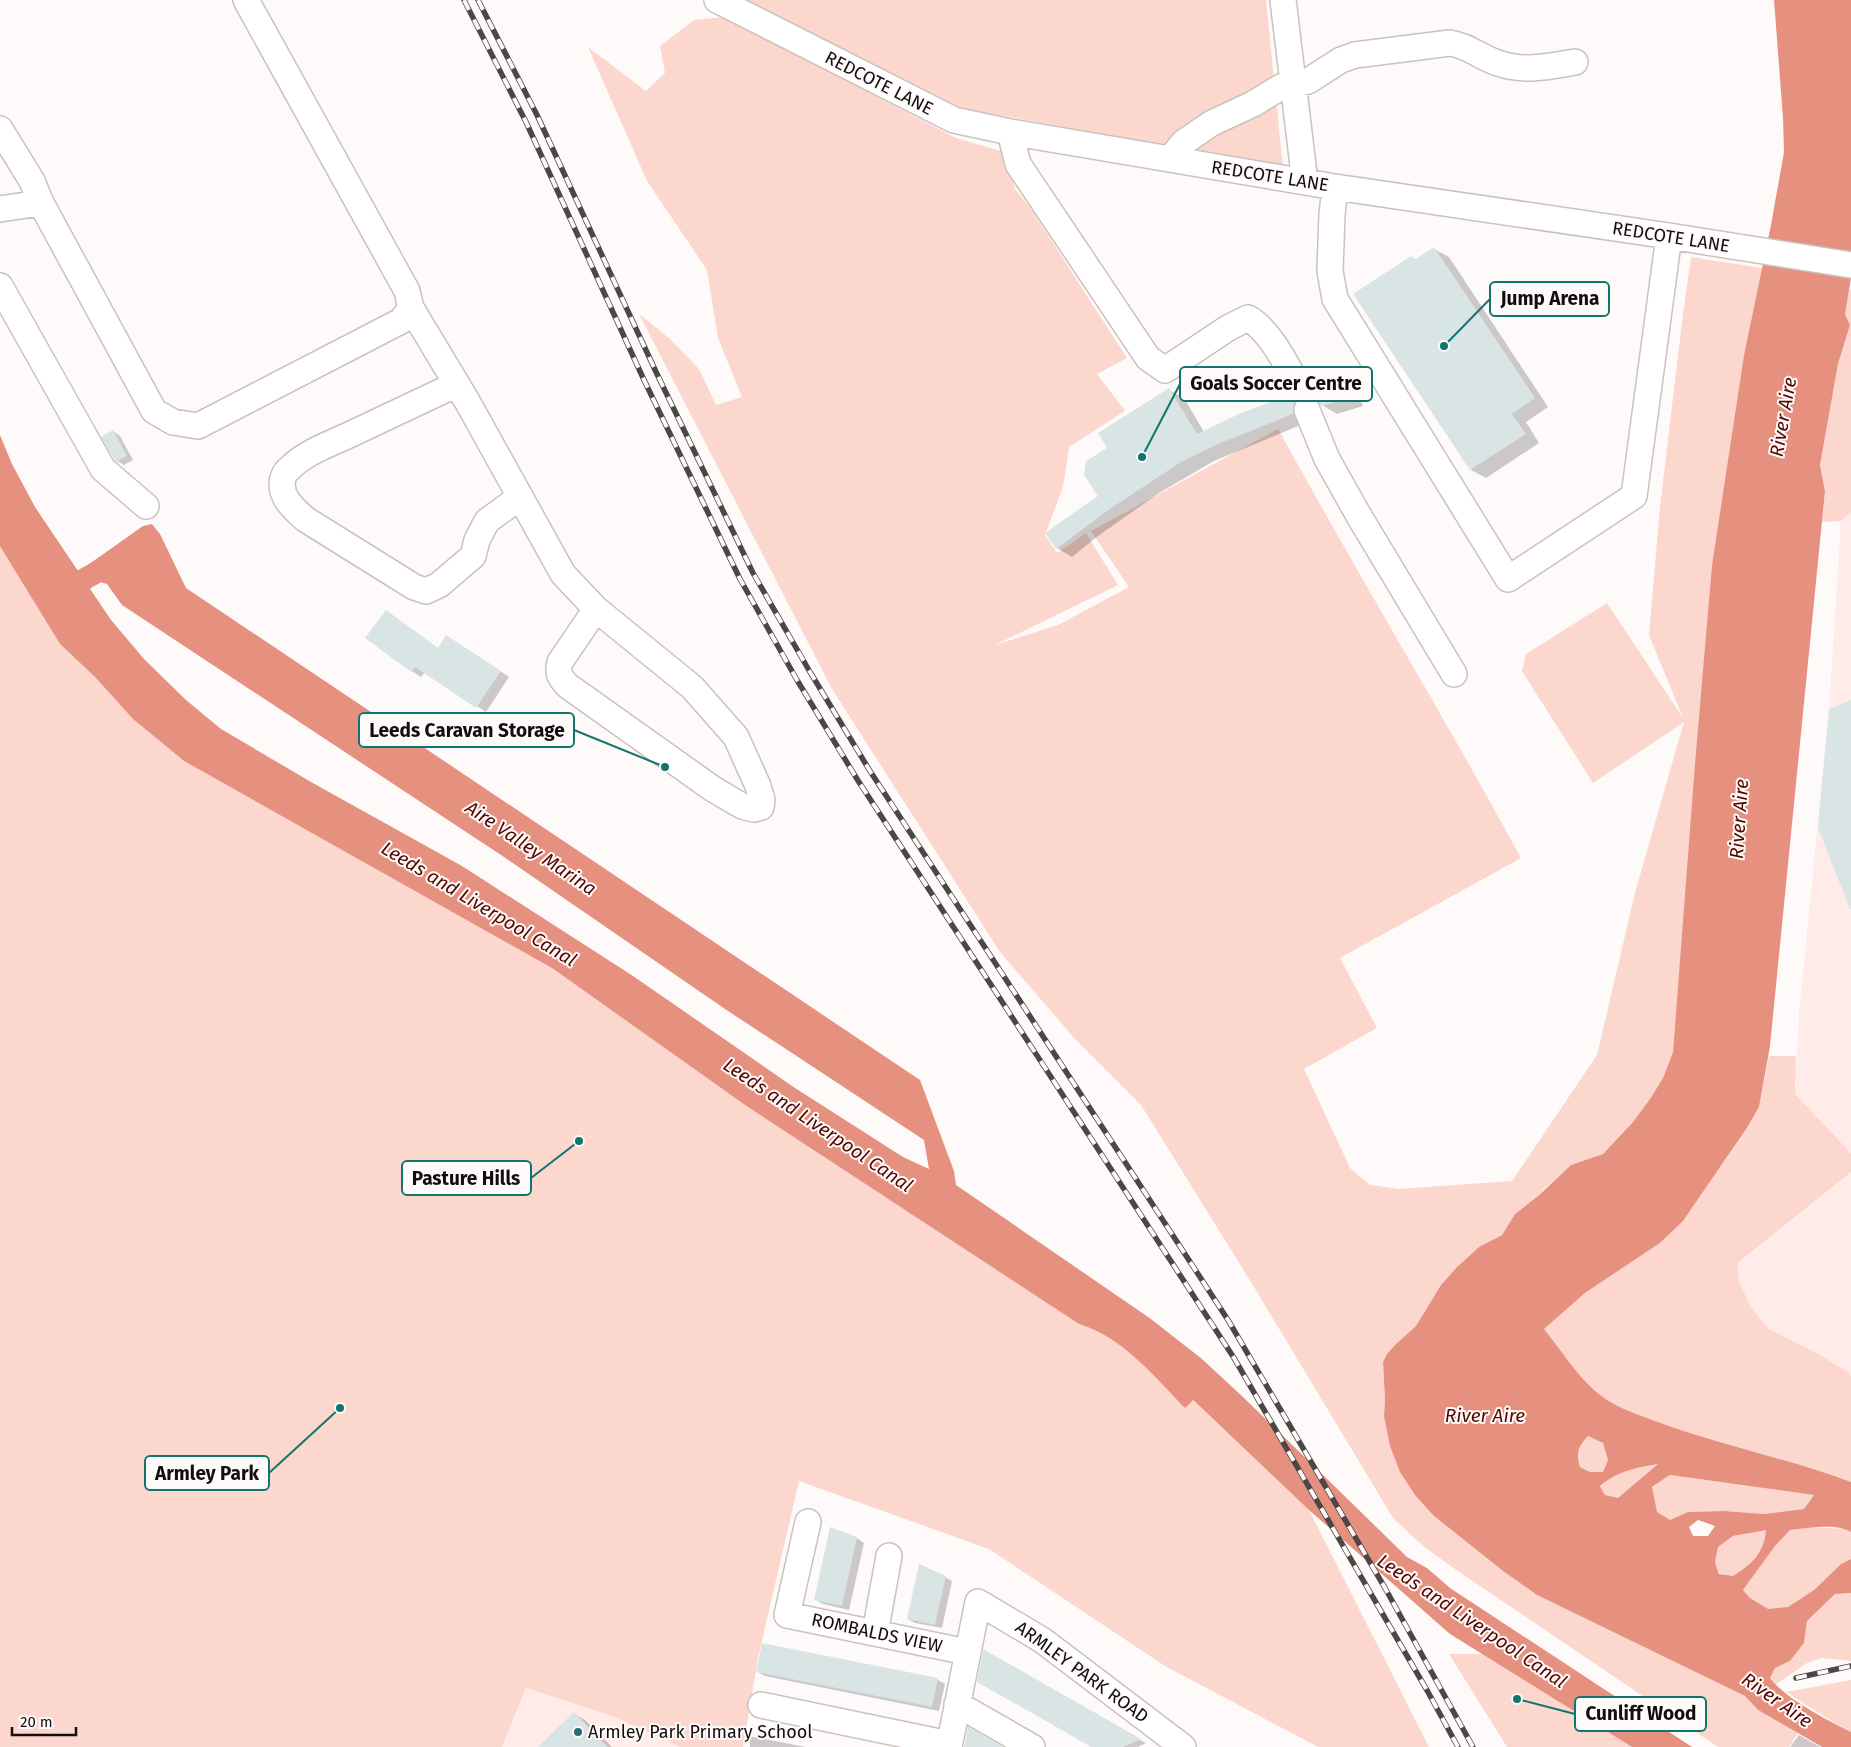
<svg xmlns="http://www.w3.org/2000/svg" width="1851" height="1747" viewBox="0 0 1851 1747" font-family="'Fira Sans',sans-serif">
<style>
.built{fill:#ffebe7}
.green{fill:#fbd7ce}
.water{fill:#e6917f;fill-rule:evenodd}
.shadow{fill:#0003}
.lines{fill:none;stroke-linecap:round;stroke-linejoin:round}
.canal{stroke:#e6917f;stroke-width:22}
.building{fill:#d9e4e4}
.minor-casing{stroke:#cbc1be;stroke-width:28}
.minor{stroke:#fff;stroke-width:25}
.rail-casing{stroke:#4b4747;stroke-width:5.5}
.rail{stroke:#fefaf9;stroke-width:4;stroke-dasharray:11;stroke-linecap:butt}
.poi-dot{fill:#226e72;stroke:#fefaf9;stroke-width:2}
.labels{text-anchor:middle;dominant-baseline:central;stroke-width:4;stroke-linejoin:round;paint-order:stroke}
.street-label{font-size:18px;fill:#120e0e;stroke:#fefaf9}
.poi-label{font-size:18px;fill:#120e0e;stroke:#fefaf9;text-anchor:start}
.water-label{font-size:19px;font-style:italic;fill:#540700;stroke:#fefaf9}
.leader{fill:none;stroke:#0f766e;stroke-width:2}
.callout-dot{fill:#0f766e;stroke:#fefaf9;stroke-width:2}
.callout{fill:#fefaf9;stroke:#0f766e;stroke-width:2}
.callout-label{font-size:19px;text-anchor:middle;font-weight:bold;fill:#120e0e}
</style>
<rect width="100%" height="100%" fill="#fefaf9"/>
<path class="built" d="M 1851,512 L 1851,1153 L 1795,1094 L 1799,1014 L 1829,709 L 1841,521 Z
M 1851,1172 L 1851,1377 L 1848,1372 L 1820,1355 L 1769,1329 L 1752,1309 L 1739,1282 L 1738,1264 Z
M 526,1688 L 615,1717 L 680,1747 L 502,1747 Z"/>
<path class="green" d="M 743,0 L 1266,0 L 1283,167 L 955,107 Z
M 724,17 L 956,138 L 1004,152 L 1015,189 L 1031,209 L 1127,358 L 1097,374 L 1125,411 L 1069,447 L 1063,487 L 1045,535 L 1057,553 L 1086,533 L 1118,585 L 995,645 L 1058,625 L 1129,587 L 1091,531 L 1278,429 C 1357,573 1442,713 1521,858 L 1340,958 L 1377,1028 L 1304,1069 L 1350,1168 L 1370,1185 L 1399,1189 L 1512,1181 L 1597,1055 L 1635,893 L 1684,722 L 1593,783 L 1522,671 L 1526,654 L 1607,603 L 1683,718 L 1649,635 L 1660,507 L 1683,314 L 1691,257 L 1762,268 L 1744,355 L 1712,565 L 1673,1052 L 1663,1078 L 1650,1099 L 1633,1122 L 1603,1154 L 1571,1165 L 1543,1190 L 1538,1196 L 1515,1214 L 1502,1235 L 1479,1247 L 1457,1267 L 1441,1285 L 1416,1326 L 1396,1344 L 1387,1354 L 1383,1362 L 1385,1399 L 1384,1416 L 1434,1516 L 1503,1571 L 1537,1595 L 1745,1696 L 1758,1710 L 1798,1733 L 1789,1747 L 1718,1747 L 1452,1567 L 1422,1545 L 1393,1518 L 1251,1282 L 1141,1105 L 1075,1039 L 1000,952 L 832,689 L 639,314 L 670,339 L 699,369 L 716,405 L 742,397 L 718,338 L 707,270 L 647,181 L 588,47 L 646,91 L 665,73 L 660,46 L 694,20 Z
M 1849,290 L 1851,290 L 1851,512 L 1841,521 L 1822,522 L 1825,491 L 1820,465 L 1838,364 L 1850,325 L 1845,314 Z
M 0,545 L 60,644 L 95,677 L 133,719 L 184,761 L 552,968 L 745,1105 L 1079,1324 C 1122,1337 1154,1376 1185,1407 L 1192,1400 L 1309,1510 L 1429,1747 L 1318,1747 L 1165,1666 L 989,1549 L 799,1481 L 758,1658 L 743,1747 L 680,1747 L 615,1717 L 526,1688 L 502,1747 L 0,1747 Z
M 1769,1056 L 1796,1056 L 1795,1094 L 1851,1153 L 1851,1172 L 1738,1263 L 1739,1282 L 1752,1309 L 1769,1329 L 1820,1355 L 1848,1372 L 1851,1377 L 1851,1482 C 1787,1458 1719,1445 1655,1421 C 1634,1413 1612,1406 1594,1391 C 1574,1373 1561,1350 1544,1329 L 1585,1293 L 1660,1243 L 1683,1221 L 1747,1129 L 1759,1107 Z
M 1588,1436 L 1603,1443 L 1608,1460 L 1603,1472 L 1590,1472 L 1580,1467 C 1576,1452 1579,1448 1588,1436 Z
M 1659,1464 L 1618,1499 L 1605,1495 L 1600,1486 C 1619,1470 1635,1468 1659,1464 Z
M 1670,1475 L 1814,1495 L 1804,1509 L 1764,1514 L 1724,1511 L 1688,1512 L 1670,1520 L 1656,1512 L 1652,1488 Z
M 1813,1527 L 1845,1529 L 1851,1532 L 1851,1559 C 1828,1570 1812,1599 1788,1607 C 1782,1609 1774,1609 1768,1610 L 1750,1598 L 1743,1590 L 1775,1546 L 1790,1530 Z
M 1767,1529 L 1762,1549 L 1747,1567 L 1733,1576 L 1720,1574 L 1715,1562 L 1718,1547 L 1733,1536 Z
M 1851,1593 L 1851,1661 L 1822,1658 L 1807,1663 L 1775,1685 L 1770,1678 L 1775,1668 L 1790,1661 L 1804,1643 L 1807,1621 L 1835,1594 Z
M 1449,1654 L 1483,1654 L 1632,1747 L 1507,1747 Z
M 1851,1680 L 1851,1732 L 1833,1722 L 1786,1692 Z"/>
<path class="water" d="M 1774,0 L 1851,0 L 1851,278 L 1845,314 L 1850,325 L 1838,364 L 1820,465 L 1825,491 L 1770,1046 L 1759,1107 L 1747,1128 L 1683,1221 L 1660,1243 L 1585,1293 L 1544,1329 C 1561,1350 1575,1373 1595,1391 C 1612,1406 1634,1413 1655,1421 C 1719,1445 1787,1458 1851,1482 L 1851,1532 C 1834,1523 1809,1528 1790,1530 L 1775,1546 L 1743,1590 L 1750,1598 L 1768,1609 L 1788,1607 L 1814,1590 L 1841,1564 L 1851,1559 L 1851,1593 L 1835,1594 L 1807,1621 L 1804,1643 L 1790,1661 L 1775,1668 L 1770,1678 C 1786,1699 1827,1720 1851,1732 L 1851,1747 L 1822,1747 L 1758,1710 L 1745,1696 L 1537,1595 L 1503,1571 L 1434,1516 L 1415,1495 L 1400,1472 L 1390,1446 L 1384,1416 L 1385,1399 L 1383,1362 L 1387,1354 L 1396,1344 L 1416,1326 L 1441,1285 L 1457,1267 L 1479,1247 L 1502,1235 L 1515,1214 L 1538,1196 L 1571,1165 L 1603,1154 L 1633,1122 L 1650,1099 L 1663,1078 L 1673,1052 L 1695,764 L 1712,565 L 1744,355 L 1771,225 L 1784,152 L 1783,118 ZM 1588,1436 L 1603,1443 L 1608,1460 L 1603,1472 L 1590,1472 L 1580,1467 C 1576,1453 1578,1447 1588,1436 ZM 1658,1464 L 1618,1498 L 1605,1495 L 1600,1486 C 1618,1471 1635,1468 1658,1464 ZM 1670,1475 L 1814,1495 L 1804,1509 L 1764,1514 L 1724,1511 L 1688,1512 L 1670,1520 L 1657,1512 L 1652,1487 ZM 1698,1520 L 1715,1526 L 1708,1536 L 1693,1536 L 1689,1527 ZM 1766,1530 C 1764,1553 1752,1564 1733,1576 L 1719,1574 L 1715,1562 L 1718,1547 L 1733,1536 Z
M 0,435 L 12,464 L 35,507 L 111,620 L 144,659 L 186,700 L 221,729 L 311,782 L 462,866 L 633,976 L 795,1088 L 903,1157 L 929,1169 L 924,1140 L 725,1009 L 504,857 L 122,605 L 107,584 L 100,582 L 85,567 L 143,526 L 152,524 L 160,534 L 186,588 L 920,1080 L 954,1171 L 956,1185 L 1151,1319 L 1202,1359 L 1244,1398 L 1407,1557 L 1427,1568 L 1450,1588 L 1692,1747 L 1632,1747 L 1450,1634 L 1309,1510 L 1193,1400 L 1185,1408 C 1154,1376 1122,1337 1079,1324 L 745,1105 L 552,968 L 184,761 L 133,719 L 95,677 L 60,644 L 0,546 Z"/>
<path class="shadow" d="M 1434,249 L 1449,257 L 1548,407 L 1526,422 L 1539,443 L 1486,478 L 1471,470 L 1355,294 L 1411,257 L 1416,260 Z
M 1336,370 L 1351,378 L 1363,406 L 1337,414 L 1322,405 Z
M 1169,390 L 1184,398 L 1204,432 L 1287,397 L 1302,406 L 1308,422 L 1214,461 L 1159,493 L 1098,536 L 1072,557 L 1057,548 L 1100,496 L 1109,449 Z
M 113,431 L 120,436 L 133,460 L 124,465 L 117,461 Z
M 367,638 L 439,649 L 456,642 L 509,677 L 486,712 L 425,672 L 421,677 L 412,671 Z
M 857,1538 L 864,1543 L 849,1610 L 823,1604 L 816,1600 Z
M 945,1577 L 952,1581 L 942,1628 L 915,1623 L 908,1619 Z
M 984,1651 L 1140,1740 L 1146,1743 L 1138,1747 L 1094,1747 Z
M 758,1672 L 938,1680 L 945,1684 L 939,1711 L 765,1676 Z
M 574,1714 L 585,1720 L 612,1747 L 554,1747 Z
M 1799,1735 L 1820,1747 L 1790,1747 Z
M 749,1736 L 806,1747 L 750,1747 Z"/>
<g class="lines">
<path class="canal" d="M 60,593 L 104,568 L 120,568"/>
</g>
<path class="building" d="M 1434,247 L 1535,398 L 1512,414 L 1526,434 L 1470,470 L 1353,294 L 1411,256 L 1414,260 Z
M 1336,369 L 1350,398 L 1321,406 L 1314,398 L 1315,391 L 1310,378 Z
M 1169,388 L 1197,434 L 1241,413 L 1287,396 L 1295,404 L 1293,414 L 1218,444 L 1181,462 L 1107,511 L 1056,549 L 1045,533 L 1098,496 L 1084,475 L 1086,461 L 1107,448 L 1098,433 Z
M 113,430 L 127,456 L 116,462 L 101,437 Z
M 386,610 L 438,648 L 446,635 L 501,671 L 476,708 L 415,667 L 411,672 L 365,638 Z
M 1851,700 L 1851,909 L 1850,909 L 1818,828 L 1829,709 Z
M 830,1527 L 857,1537 L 842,1606 L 814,1600 Z
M 919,1564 L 946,1576 L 935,1625 L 907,1619 Z
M 762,1643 L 938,1678 L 932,1707 L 756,1672 Z
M 983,1649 L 1092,1711 L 1141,1739 L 1123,1747 L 1091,1747 L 1053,1725 L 977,1682 Z
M 574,1712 L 608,1747 L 538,1747 Z
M 968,1727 L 1003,1747 L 964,1747 Z"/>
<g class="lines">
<g class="minor-casing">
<path id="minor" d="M 717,0 L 954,120 L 1010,132 L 1335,187 L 1669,236 L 1851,265
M 1283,0 L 1305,182
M 0,129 L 32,181 L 41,203
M 1010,132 L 1018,164 L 1148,358 L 1165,370 L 1228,328 L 1248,318 C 1271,331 1288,368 1301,391
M 1170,159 L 1184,142 L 1212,123 L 1253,104 L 1281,87 L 1308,81 L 1341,60 L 1355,55 L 1450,43 C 1470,46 1482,59 1501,64 C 1525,72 1551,66 1575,62
M 1335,187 L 1332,215 L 1330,271 L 1335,299 L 1508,579 L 1634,496 L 1669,236
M 0,209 L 41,203 L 154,411 L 173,422 L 198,426 L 401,321 L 411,308 L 407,291 L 246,0
M 0,286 L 103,469 L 146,506
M 411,308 L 467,401 L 563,574 L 596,609 L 692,687 L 736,737 L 758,786 L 762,800 L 761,807 L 754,809 L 742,806 L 713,789 L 568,686 C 560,678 557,673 560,662 L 596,609
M 457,384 C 421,401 385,418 349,435 C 330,444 304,453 289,469 C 286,471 284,475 283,478 C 278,496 294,509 305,519 L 414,587 L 426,591 L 439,585 L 473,556 L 477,540 L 487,521 L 520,497
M 1307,410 L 1327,459 L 1359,516 L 1454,674
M 808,1522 L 787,1615 L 967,1652
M 875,1633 L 889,1556
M 957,1704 L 1032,1747
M 761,1705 L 949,1744
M 949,1747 L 978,1602 L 1042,1640 L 1183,1747"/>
</g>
<use href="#minor" class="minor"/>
<g class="rail-casing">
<path id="rail" d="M 464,0 L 526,122 L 644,380 L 740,579 L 797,680 L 857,779 L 1234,1358 L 1428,1692 L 1458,1747
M 478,0 L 537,115 L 657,374 L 753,573 L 810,672 L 870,771 L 1228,1320 L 1385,1588 L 1473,1747
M 1796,1678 L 1851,1666"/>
</g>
<use href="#rail" class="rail"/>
</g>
<circle class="poi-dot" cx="578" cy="1732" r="5"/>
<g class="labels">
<g class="street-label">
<text transform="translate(879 83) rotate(27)">REDCOTE LANE</text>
<text transform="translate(1270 176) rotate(9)">REDCOTE LANE</text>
<text transform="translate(1671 237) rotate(9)">REDCOTE LANE</text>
<text transform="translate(877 1633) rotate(12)">ROMBALDS VIEW</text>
<text transform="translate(1082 1672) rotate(36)">ARMLEY PARK ROAD</text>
</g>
<g class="poi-label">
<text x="588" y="1732">Armley Park Primary School</text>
</g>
<g class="water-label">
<text transform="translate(1783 417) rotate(-80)">River Aire</text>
<text transform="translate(1739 819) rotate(-86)">River Aire</text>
<text transform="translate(531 848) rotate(34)">Aire Valley Marina</text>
<text transform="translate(479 904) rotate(31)">Leeds and Liverpool Canal</text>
<text transform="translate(818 1125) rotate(34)">Leeds and Liverpool Canal</text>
<text x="1485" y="1415">River Aire</text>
<text transform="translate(1472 1621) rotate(34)">Leeds and Liverpool Canal</text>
<text transform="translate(1777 1700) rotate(35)">River Aire</text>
</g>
</g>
<path class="leader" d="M1444 346L1490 299M1142 457L1180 384M665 767L574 730M579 1141L531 1178M340 1408L269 1473M1517 1699L1575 1714"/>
<g class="callout-dot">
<circle cx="1444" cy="346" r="5"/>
<circle cx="1142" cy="457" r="5"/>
<circle cx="665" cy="767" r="5"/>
<circle cx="579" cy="1141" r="5"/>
<circle cx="340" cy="1408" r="5"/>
<circle cx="1517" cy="1699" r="5"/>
</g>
<g class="callout">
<rect x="1490" y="282" width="119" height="34" rx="5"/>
<rect x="1180" y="367" width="192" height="34" rx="5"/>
<rect x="359" y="713" width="215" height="34" rx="5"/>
<rect x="402" y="1161" width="129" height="34" rx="5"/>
<rect x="145" y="1456" width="124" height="34" rx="5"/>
<rect x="1575" y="1697" width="131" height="34" rx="5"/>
</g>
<g class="callout-label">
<text x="1550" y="305">Jump Arena</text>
<text x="1276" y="390">Goals Soccer Centre</text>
<text x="467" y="737">Leeds Caravan Storage</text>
<text x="466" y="1185">Pasture Hills</text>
<text x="207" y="1480">Armley Park</text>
<text x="1641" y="1720">Cunliff Wood</text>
</g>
<path d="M12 1727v8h64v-8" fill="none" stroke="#120e0e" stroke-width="2.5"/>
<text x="20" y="1727" font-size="15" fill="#120e0e" stroke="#fefaf9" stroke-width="4" paint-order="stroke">20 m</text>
</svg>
